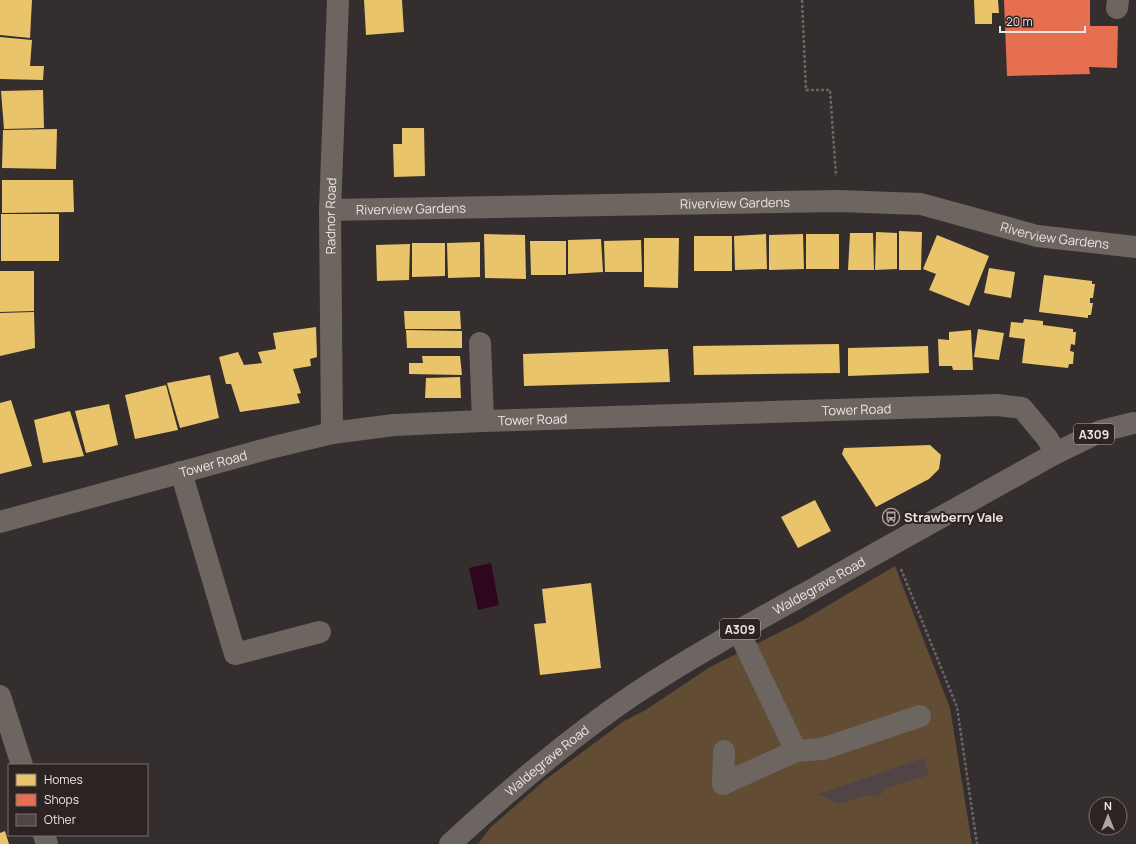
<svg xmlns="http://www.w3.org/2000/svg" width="1136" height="844" viewBox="0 0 1136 844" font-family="Manrope,sans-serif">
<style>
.green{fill:#624c34}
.water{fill:#2e061d}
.homes{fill:#e9c46a}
.shops{fill:#e76f51}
.building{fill:#514446}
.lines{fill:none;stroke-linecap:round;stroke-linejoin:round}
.path{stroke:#6b6563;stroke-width:2.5;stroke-dasharray:3 2;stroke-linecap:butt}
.minor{stroke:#6c6560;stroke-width:22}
.major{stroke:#6d6561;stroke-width:22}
.labels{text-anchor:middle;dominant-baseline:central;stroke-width:4;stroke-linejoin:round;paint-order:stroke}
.shield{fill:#2c2322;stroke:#b2acaa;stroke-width:1}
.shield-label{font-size:12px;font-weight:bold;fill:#ece6e4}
.street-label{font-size:13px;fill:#ece6e4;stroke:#2c2322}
.poi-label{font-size:13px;font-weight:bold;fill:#ece6e4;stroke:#2c2322;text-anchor:start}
</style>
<rect width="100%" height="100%" fill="#342f2e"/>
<path class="green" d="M 895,566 L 950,708 L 972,844 L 478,844 L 490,828 L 545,780 L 624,721 L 644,711 L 710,667 L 800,622 Z"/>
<path class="water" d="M 491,563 L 499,605 L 478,610 L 469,568 Z"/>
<path class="homes" d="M 0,0 L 32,0 L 30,38 L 0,35 Z
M 364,0 L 402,0 L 404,32 L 366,35 Z
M 974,0 L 998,0 L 999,13 L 992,13 L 992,24 L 975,24 Z
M 0,37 L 32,40 L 30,66 L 44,66 L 43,80 L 0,79 Z
M 43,90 L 44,128 L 4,129 L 1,91 Z
M 402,128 L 424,128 L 425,176 L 394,177 L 393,144 L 402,144 Z
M 57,129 L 56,169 L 2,168 L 3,130 Z
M 2,180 L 73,180 L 74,212 L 2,213 Z
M 1,214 L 59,214 L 59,261 L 1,261 Z
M 899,231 L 922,232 L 921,270 L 899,270 Z
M 876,232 L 897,233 L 897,269 L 875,270 Z
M 850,233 L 873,233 L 874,270 L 848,270 Z
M 484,234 L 525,235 L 526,279 L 485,278 Z
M 766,234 L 767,269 L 735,270 L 734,236 Z
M 803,234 L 804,269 L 769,270 L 769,235 Z
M 806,234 L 839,234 L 839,269 L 806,269 Z
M 937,235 L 989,256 L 969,306 L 929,290 L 936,274 L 923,269 Z
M 694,236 L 732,236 L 732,271 L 694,271 Z
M 644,238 L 679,238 L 678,288 L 644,287 Z
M 601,239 L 603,272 L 568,274 L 568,240 Z
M 641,240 L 642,272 L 605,272 L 604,241 Z
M 530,241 L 566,241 L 566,275 L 531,275 Z
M 480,242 L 480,277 L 448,278 L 447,243 Z
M 412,243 L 445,243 L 445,276 L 412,277 Z
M 410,244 L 409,280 L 377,281 L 376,245 Z
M 989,268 L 1015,272 L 1011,298 L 984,293 Z
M 0,271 L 34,271 L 34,311 L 0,312 Z
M 1044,275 L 1092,281 L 1092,284 L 1095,284 L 1093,298 L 1090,298 L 1090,303 L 1093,303 L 1091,315 L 1088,315 L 1088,318 L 1039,312 Z
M 404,311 L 460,311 L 461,329 L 405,329 Z
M 34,312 L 35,348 L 0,356 L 0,313 Z
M 1024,319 L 1043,321 L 1043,325 L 1073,329 L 1073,332 L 1076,332 L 1075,345 L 1071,344 L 1070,351 L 1074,352 L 1073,364 L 1069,364 L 1068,368 L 1022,363 L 1025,339 L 1009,337 L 1011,322 L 1023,323 Z
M 316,327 L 317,357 L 310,359 L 311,366 L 293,369 L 301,393 L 297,394 L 300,403 L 240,412 L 231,384 L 226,384 L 219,357 L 238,352 L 244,365 L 262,363 L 258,352 L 276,349 L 273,333 Z
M 978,329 L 1004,333 L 999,360 L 974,357 Z
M 406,330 L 462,331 L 462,348 L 407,348 Z
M 971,330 L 973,370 L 953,370 L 952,366 L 939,366 L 938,339 L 949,340 L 949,332 Z
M 839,344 L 840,373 L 694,375 L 693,346 Z
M 928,346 L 929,373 L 848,376 L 848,348 Z
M 668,349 L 670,382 L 524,386 L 523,354 Z
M 422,356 L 460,356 L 462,375 L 409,374 L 409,363 L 423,363 Z
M 210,375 L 219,418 L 180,428 L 167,383 Z
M 460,377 L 461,398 L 425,398 L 426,378 Z
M 166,385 L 178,430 L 135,439 L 125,395 Z
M 11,400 L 32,466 L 0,474 L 0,403 Z
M 109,404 L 118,445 L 86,453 L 75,411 Z
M 70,411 L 84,456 L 43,463 L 34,420 Z
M 930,445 L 941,455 L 939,469 L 929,479 L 876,507 L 842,454 L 844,448 Z
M 815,500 L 831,531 L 798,548 L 781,517 Z
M 591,583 L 601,668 L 540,675 L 534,624 L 546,623 L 542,589 Z
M 5,831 L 9,844 L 0,844 L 0,833 Z"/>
<path class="shops" d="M 1004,0 L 1090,0 L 1090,26 L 1118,26 L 1117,68 L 1089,67 L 1090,74 L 1007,76 Z"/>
<path class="building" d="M 924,758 L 929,775 L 886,788 L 880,795 L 875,797 L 868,795 L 838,804 L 818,794 Z"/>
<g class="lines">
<path class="path" d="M 802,0 L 806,90 L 830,90 L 836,176
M 901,569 L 957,707 L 977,844"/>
<g class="minor">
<path d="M 1117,8 L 1118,0"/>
<path id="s1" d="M 330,210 L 838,201 L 921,204 L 1037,236 L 1136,247"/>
<path d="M 480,343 L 483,421"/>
<path id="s2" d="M 332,433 L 330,210 L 338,0"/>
<path d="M 181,472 L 235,654 L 320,632"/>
<path id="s3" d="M 0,522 L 270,448 L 332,433 L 394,425 L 483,421 L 997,405 L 1022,408 L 1047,438 L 1056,453"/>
<path d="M 0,696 L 22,765"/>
<path d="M 724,751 L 723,784 L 796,751 L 738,630"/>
<path d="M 796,751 L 822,749 L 920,716"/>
<path d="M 44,835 L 47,844"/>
</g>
<path class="major" id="s4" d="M 450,844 C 508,791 568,739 633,695 C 692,656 754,622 815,588 C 895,542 976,498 1056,453 L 1101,431 L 1134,423"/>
</g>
<defs>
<g id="bus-ring" transform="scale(0.9)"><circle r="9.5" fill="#2c2322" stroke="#aca6a4" stroke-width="1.5"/><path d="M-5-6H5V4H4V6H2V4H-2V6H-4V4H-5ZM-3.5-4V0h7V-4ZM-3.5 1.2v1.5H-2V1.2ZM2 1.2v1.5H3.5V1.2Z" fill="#aca6a4"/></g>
</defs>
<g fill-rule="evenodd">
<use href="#bus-ring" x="891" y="517"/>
</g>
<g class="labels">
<g class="shield">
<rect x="1074" y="424" width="40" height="20" rx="3"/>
<rect x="720" y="619" width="40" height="20" rx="3"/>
</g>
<g class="shield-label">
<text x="1094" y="434">A309</text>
<text x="740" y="629">A309</text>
</g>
<g class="street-label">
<text stroke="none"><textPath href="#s1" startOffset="405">Riverview Gardens</textPath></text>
<text stroke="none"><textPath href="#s1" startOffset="81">Riverview Gardens</textPath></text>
<text stroke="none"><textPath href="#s2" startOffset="217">Radnor Road</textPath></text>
<text stroke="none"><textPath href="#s1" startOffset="729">Riverview Gardens</textPath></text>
<text stroke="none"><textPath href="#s3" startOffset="869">Tower Road</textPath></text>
<text stroke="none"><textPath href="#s3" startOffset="545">Tower Road</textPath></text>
<text stroke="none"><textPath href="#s3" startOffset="221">Tower Road</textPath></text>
<text stroke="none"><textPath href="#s4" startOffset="452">Waldegrave Road</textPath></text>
<text stroke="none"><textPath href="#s4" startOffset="128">Waldegrave Road</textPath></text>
</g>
<g class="poi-label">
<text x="904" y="517">Strawberry Vale</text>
</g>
</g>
<rect x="8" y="764" width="140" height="72" fill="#2c2322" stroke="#797170"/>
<rect x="16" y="774" width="20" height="12" fill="#e9c46a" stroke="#797170"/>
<text x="44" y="784" font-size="12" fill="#ece6e4">Homes</text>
<rect x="16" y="794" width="20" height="12" fill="#e76f51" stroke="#797170"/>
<text x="44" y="804" font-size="12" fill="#ece6e4">Shops</text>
<rect x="16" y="814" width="20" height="12" fill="#514446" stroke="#797170"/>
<text x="44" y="824" font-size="12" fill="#ece6e4">Other</text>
<g transform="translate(1108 816)"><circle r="19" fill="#2c2322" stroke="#797170"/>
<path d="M0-3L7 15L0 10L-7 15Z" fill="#aca6a4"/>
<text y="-6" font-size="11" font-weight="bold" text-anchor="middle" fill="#ece6e4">N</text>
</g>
<path d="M1000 26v6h85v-6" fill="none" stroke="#ece6e4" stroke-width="2"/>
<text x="1006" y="26" font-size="12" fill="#ece6e4" stroke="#2c2322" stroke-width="3" paint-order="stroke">20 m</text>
</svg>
